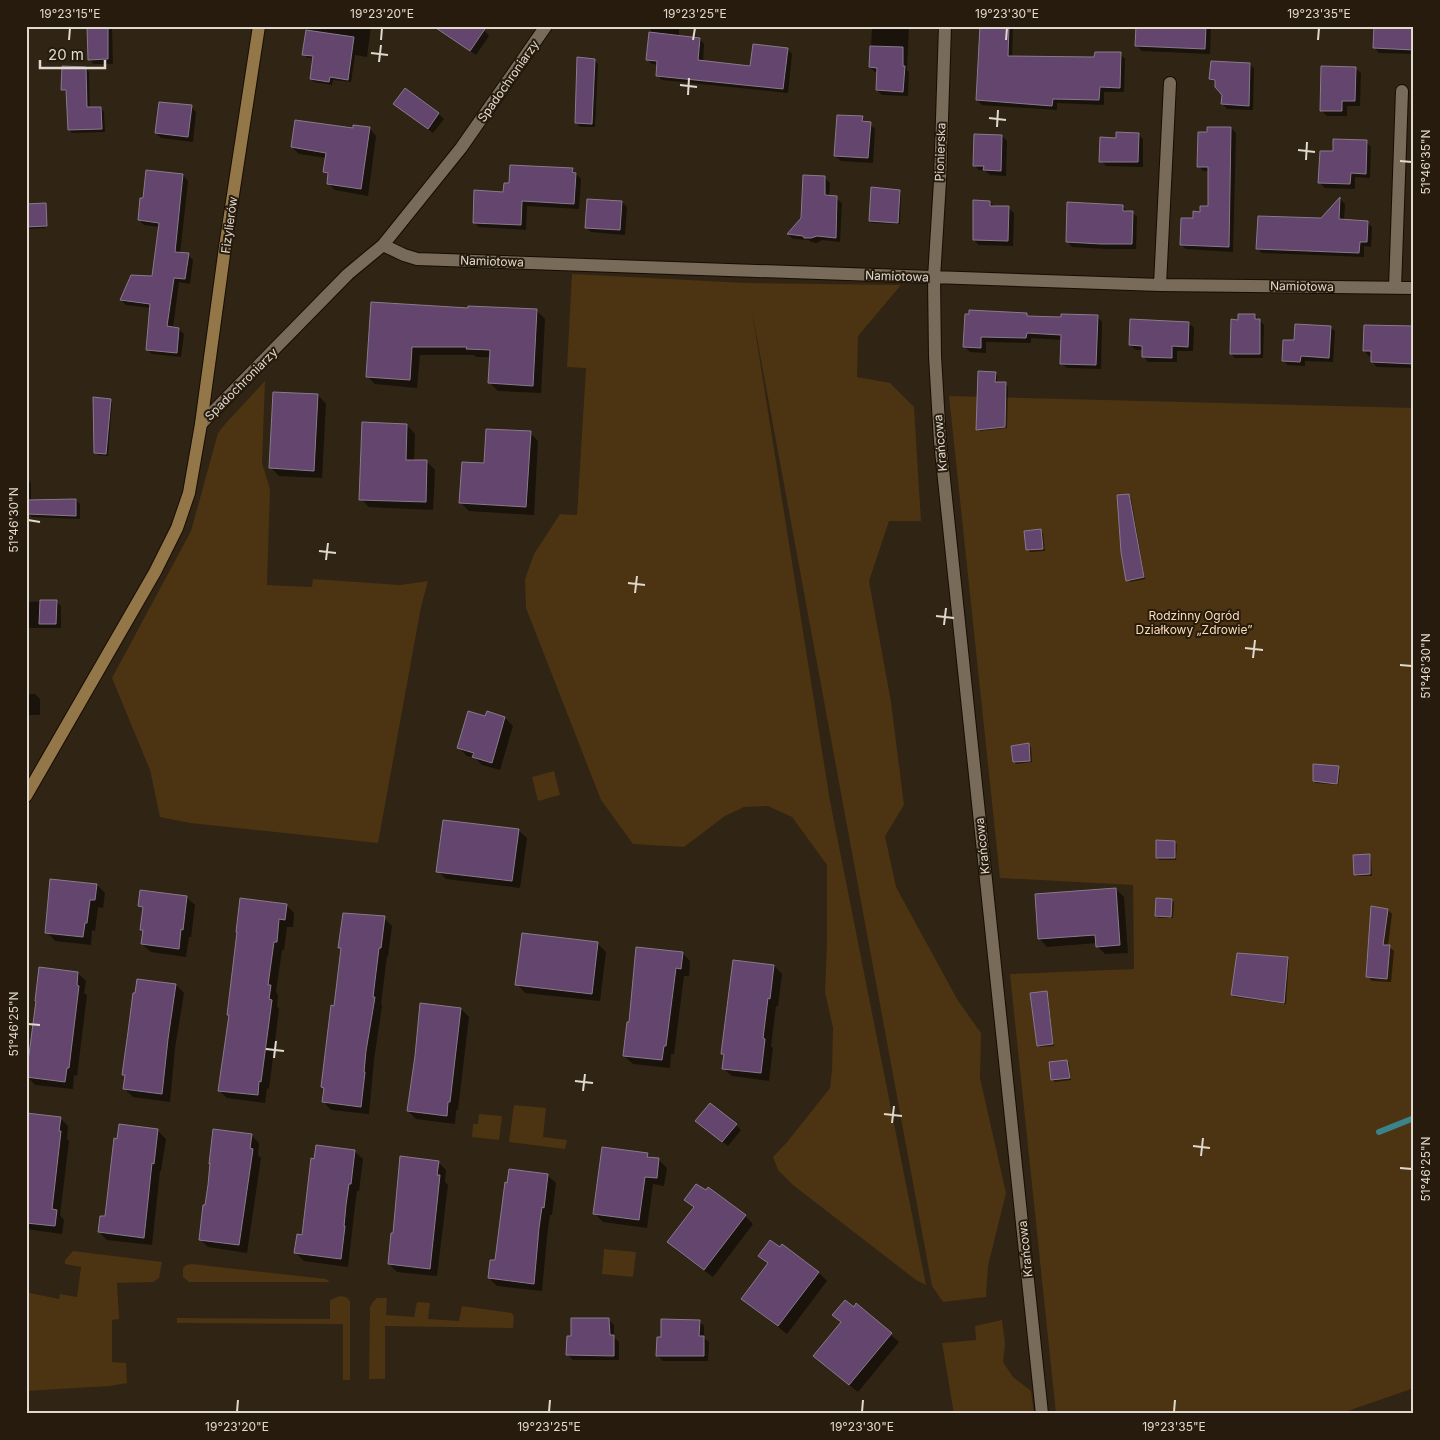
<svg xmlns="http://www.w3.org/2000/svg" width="1440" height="1440" viewBox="0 0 1440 1440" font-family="Inter,sans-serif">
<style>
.green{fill:#4c3312}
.shadow{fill:#0007}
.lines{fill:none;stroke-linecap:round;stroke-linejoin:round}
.stream{stroke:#3a838a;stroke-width:6}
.building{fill:#63456d;stroke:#877a8c}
.street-casing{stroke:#180d02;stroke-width:14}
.secondary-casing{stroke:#180d02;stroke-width:14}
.street{stroke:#796b5a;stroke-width:12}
.secondary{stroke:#947749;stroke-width:12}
.ticks{fill:none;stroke:#e0d9cf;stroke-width:2}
.labels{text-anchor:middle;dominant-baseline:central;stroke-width:4;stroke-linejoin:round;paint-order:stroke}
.street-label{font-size:12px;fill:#e0d9cf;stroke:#261b0c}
.park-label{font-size:12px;fill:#fedeb7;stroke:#261b0c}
.neatline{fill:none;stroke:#e0d9cf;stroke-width:2}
.ticks-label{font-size:12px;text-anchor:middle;fill:#e0d9cf}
</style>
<rect width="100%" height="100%" fill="#302415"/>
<path class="green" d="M 572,274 L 747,283 L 901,285 L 858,336 L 857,377 L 890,383 L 914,407 L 921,521 L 889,521 L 869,581 L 891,702 L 904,805 L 885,836 L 896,887 L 957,999 L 981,1033 L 980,1078 L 1006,1193 L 988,1266 L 986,1297 L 943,1302 L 932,1286 L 752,311 L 830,801 L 926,1285 L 916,1280 L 793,1185 L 778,1170 L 773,1157 L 788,1141 L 830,1088 L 832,1070 L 833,1028 L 825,992 L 827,943 L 827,865 L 792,817 L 768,806 L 744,807 L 725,816 L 684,847 L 633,844 L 601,800 L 526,608 L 525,579 L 534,554 L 560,514 L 577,515 L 586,368 L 567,367 Z
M 265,381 L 262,463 L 270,489 L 267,585 L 312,587 L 313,579 L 400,585 L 428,581 L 421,607 L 378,843 L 190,823 L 160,817 L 150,770 L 112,678 L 191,531 L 218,433 L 226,423 Z
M 949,396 L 1414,408 L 1414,1388 L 1339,1414 L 1056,1414 L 1010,974 L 1134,969 L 1133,885 L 1000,878 Z
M 554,771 L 560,795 L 538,801 L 532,777 Z
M 514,1105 L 546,1108 L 543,1137 L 567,1140 L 565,1149 L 509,1142 Z
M 479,1114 L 502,1116 L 499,1140 L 472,1137 L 473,1124 L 478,1124 Z
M 604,1249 L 636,1252 L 633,1277 L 602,1274 Z
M 73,1251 L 162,1262 L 159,1278 L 153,1282 L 117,1283 L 119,1319 L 112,1320 L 112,1362 L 126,1363 L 127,1383 L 110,1386 L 26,1391 L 26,1272 L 28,1272 L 26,1290 L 30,1293 L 59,1299 L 60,1294 L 77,1297 L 81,1267 L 65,1264 L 65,1260 Z
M 192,1264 L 326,1279 L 330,1282 L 189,1282 L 183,1277 L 183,1268 L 186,1265 Z
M 340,1296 L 346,1297 L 350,1301 L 350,1380 L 343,1380 L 343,1324 L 177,1323 L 177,1318 L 330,1319 L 330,1300 Z
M 377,1298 L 387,1298 L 386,1315 L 414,1317 L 417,1302 L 430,1303 L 428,1319 L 459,1321 L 462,1306 L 512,1313 L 514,1317 L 513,1328 L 385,1326 L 385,1379 L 369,1379 L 370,1307 L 373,1302 Z
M 1002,1320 L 1005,1344 L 1003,1362 L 1013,1377 L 1031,1391 L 1034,1414 L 954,1414 L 942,1343 L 976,1340 L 975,1326 Z"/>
<path class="shadow" d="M 88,26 L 112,26 L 113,64 L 94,64 L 89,59 Z
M 307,26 L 371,26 L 367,57 L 355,55 L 351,82 L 333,80 L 332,85 L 314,82 L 311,79 L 314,58 L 307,58 L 304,54 Z
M 651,26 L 679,26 L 679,37 L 700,39 L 704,44 L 703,62 L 751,67 L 787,49 L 792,54 L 788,93 L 662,80 L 657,75 L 658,65 L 652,64 L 647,59 Z
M 870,26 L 909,26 L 907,70 L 909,72 L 908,96 L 882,95 L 877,90 L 878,72 L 875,72 L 870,67 L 872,28 Z
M 980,26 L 1013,26 L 1012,58 L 1096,58 L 1120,54 L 1125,59 L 1124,92 L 1104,92 L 1104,105 L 1057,103 L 1057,110 L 982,105 L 977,100 L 981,34 L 980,32 Z
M 1137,26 L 1211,26 L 1210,54 L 1142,51 L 1137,46 Z
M 1414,26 L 1414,54 L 1379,53 L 1374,47 Z
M 484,30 L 489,36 L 476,55 L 448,36 L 443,31 Z
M 594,60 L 598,64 L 595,127 L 580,127 L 576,122 Z
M 1250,64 L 1254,69 L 1253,110 L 1227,109 L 1223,104 L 1224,95 L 1216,83 L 1210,78 Z
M 86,68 L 89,72 L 90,109 L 101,108 L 104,112 L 105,132 L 72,133 L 69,130 L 66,93 L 63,89 Z
M 1355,68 L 1361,73 L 1360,106 L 1347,106 L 1347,116 L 1327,116 L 1321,110 Z
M 394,104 L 439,114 L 444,119 L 433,133 Z
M 191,107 L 196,112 L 193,142 L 161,138 L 156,133 Z
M 862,118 L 875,129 L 873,163 L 841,161 L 835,156 Z
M 369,128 L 376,136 L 368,196 L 335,190 L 328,183 L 329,176 L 325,172 L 327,158 L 299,154 L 292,147 L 354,130 Z
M 1231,128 L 1236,133 L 1233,252 L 1186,249 L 1181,245 L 1194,219 L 1209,208 L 1209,171 L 1203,171 L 1199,166 Z
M 1138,134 L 1143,139 L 1143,167 L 1106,166 L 1101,161 Z
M 1002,136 L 1007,141 L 1006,176 L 990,175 L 985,171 L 979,170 L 974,165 Z
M 1366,142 L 1371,147 L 1370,178 L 1355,177 L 1355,189 L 1325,188 L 1320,183 L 1334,153 Z
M 572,169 L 581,179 L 579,209 L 527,206 L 526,230 L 479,227 L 474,222 L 504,193 Z
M 147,172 L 183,175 L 188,181 L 180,254 L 188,255 L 193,260 L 190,284 L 179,282 L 173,328 L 179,329 L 184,334 L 181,357 L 152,354 L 147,349 L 151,308 L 126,305 L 121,300 L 132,276 L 153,277 L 160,227 L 144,225 L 139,220 L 144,200 Z
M 825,178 L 830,183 L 829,197 L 836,198 L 842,203 L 840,242 L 822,240 L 817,243 L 811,242 L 809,240 L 793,239 L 788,234 L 803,219 Z
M 899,191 L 901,193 L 900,224 L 872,223 L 870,221 Z
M 1340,199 L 1345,204 L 1344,221 L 1367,222 L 1372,227 L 1371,247 L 1364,246 L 1364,257 L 1262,253 L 1257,248 L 1322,220 Z
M 622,202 L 627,207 L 625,235 L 591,232 L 586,227 Z
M 990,202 L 995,207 L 1008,208 L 1014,213 L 1013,246 L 979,245 L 974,240 Z
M 26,205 L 47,205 L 45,205 L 46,228 L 26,229 Z
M 1123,207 L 1128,212 L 1132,212 L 1137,217 L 1136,249 L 1107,249 L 1072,247 L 1067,241 Z
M 372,303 L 470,310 L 536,310 L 545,319 L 541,393 L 498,391 L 490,383 L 491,357 L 476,357 L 474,355 L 420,355 L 417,388 L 375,384 L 367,376 Z
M 1027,314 L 1030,318 L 1097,316 L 1102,322 L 1101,369 L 1067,368 L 1061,363 L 1062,340 L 1031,338 L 1031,343 L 986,342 L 986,353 L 970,352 L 965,347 L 966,316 Z
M 1255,315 L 1264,325 L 1263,358 L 1235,358 L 1231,354 L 1240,321 Z
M 1189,323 L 1194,328 L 1193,351 L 1177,351 L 1177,362 L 1148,362 L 1143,356 L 1143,350 L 1136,350 L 1130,345 Z
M 1330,327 L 1335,331 L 1333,362 L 1305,361 L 1305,366 L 1288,365 L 1283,360 L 1295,341 Z
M 1414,327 L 1414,368 L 1377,367 L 1372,362 L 1372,356 L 1369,356 L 1364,351 Z
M 995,373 L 997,375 L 997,383 L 1005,384 L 1008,386 L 1007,428 L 980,431 L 978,429 Z
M 318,395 L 326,404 L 322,478 L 279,476 L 271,468 Z
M 110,400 L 112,403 L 108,456 L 98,455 L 95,453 Z
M 407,425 L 415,434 L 414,461 L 427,462 L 435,470 L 433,510 L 369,507 L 361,499 Z
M 530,433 L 538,441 L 534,515 L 469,511 L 461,503 L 485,464 Z
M 26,479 L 31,483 L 31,501 L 76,500 L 80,504 L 80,519 L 32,517 L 28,513 L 28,507 L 26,507 Z
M 1128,495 L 1131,498 L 1145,579 L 1130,582 L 1127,580 Z
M 1041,531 L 1043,533 L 1045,551 L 1030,552 L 1028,550 Z
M 56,601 L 61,606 L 61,628 L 26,628 L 26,651 L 26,602 Z
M 26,694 L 35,694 L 40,699 L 40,715 L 26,715 Z
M 486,718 L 505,718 L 513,726 L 500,770 L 482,765 L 475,758 L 467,756 L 459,748 Z
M 1028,745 L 1031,747 L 1032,762 L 1016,764 L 1014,761 Z
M 1338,768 L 1340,770 L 1338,785 L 1316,783 L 1314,781 Z
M 518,830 L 527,838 L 520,888 L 446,879 L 438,871 Z
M 1174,842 L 1177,844 L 1176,860 L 1159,860 L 1157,857 Z
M 1369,855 L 1371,858 L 1372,876 L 1357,876 L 1355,874 Z
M 97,885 L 105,893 L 103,908 L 98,907 L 95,931 L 92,930 L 91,945 L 55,941 L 47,932 Z
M 1116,889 L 1124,897 L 1128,953 L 1105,954 L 1097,946 L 1097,943 L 1047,947 L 1039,938 Z
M 186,897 L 195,905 L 191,937 L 189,937 L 186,957 L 151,952 L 142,944 L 144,932 L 142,929 L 144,910 L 140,905 Z
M 1172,900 L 1174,902 L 1173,918 L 1158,918 L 1156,915 Z
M 286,905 L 294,913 L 293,927 L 287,927 L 284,950 L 282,950 L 276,992 L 278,995 L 277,1007 L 279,1009 L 269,1089 L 267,1088 L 265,1103 L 227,1098 L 219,1090 L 230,1016 Z
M 1388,910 L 1392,914 L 1388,946 L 1394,951 L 1391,982 L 1372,981 L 1367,976 Z
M 384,918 L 392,926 L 388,956 L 387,956 L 381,1004 L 382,1006 L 374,1060 L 369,1114 L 331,1110 L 323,1101 L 325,1089 L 322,1087 L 335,1007 L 342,950 L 340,948 Z
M 598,944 L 606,952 L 600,1001 L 525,993 L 517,984 Z
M 682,953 L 690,961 L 689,976 L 684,976 L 674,1054 L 671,1054 L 670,1068 L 633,1064 L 624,1056 L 630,1023 Z
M 1287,958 L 1289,960 L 1286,1004 L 1234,997 L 1232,995 Z
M 774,966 L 782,974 L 778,1006 L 776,1006 L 771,1046 L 773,1048 L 769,1081 L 732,1076 L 723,1068 L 725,1056 L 722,1053 Z
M 78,973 L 86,981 L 84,993 L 87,995 L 77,1076 L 74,1075 L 73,1089 L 35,1085 L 27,1076 Z
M 176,985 L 184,993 L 175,1048 L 170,1102 L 133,1097 L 125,1089 L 126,1077 L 124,1074 Z
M 1046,993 L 1048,995 L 1054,1046 L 1040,1047 L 1038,1045 Z
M 461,1009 L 469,1017 L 458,1110 L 456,1110 L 455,1124 L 416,1119 L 408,1111 L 416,1056 Z
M 1067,1061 L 1069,1063 L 1071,1080 L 1055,1082 L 1052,1080 Z
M 26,1114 L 60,1118 L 68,1126 L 67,1139 L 69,1141 L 60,1215 L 64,1220 L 62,1234 L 26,1229 Z
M 736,1125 L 741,1130 L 728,1146 L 702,1126 Z
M 157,1130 L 166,1139 L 161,1171 L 160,1171 L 152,1245 L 107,1240 L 99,1232 L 106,1217 Z
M 214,1131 L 251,1135 L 259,1143 L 258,1155 L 261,1158 L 247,1253 L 208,1247 L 200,1239 L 206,1207 Z
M 354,1151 L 363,1159 L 359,1191 L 357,1191 L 354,1214 L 348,1267 L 304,1261 L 296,1253 L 303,1236 Z
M 647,1154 L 652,1159 L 659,1160 L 667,1168 L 664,1186 L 653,1184 L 647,1228 L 603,1222 L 595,1214 Z
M 438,1162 L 446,1170 L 445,1182 L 448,1185 L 437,1276 L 397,1272 L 389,1264 L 394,1234 Z
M 547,1175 L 556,1183 L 552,1215 L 550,1215 L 547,1237 L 542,1291 L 497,1286 L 489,1278 L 497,1262 Z
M 686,1200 L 745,1216 L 753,1224 L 713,1277 L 676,1250 L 668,1242 L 694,1208 Z
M 782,1246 L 819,1273 L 827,1281 L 787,1334 L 751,1306 L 743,1298 L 768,1264 L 760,1256 L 780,1249 Z
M 856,1305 L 899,1342 L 858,1392 L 823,1364 Z
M 609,1320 L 614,1325 L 614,1337 L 619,1342 L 619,1360 L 573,1360 L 568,1355 L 572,1337 Z
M 699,1321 L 704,1326 L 704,1338 L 709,1342 L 708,1361 L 663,1361 L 658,1356 L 662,1338 Z"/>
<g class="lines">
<path class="stream" d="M 1379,1132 L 1414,1118"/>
</g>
<path class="building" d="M 87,26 L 108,26 L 108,59 L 88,60 Z
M 433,26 L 487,26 L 470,51 Z
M 980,26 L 1009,26 L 1008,56 L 1094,57 L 1095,52 L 1121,52 L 1120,88 L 1100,87 L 1099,100 L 1053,99 L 1052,106 L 976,100 Z
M 1136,26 L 1206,26 L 1205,49 L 1135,46 Z
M 1374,26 L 1414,26 L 1414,50 L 1373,48 Z
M 306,30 L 354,37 L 348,80 L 330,77 L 329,82 L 310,79 L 313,56 L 302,55 Z
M 649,32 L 700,38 L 698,60 L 750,66 L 753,44 L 788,48 L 783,89 L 656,76 L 657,61 L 646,60 Z
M 870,46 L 903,47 L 903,66 L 905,66 L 903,92 L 876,90 L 877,68 L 869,67 Z
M 577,57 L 595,59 L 592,124 L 575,123 Z
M 1211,61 L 1250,63 L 1249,106 L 1221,104 L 1222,95 L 1215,87 L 1215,80 L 1209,79 Z
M 62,66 L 86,67 L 87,107 L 101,107 L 102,129 L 68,130 L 66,90 L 61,90 Z
M 1321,66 L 1356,67 L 1355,101 L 1342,101 L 1342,111 L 1320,111 Z
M 405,88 L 439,113 L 428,129 L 393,104 Z
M 159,102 L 192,105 L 188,137 L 155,133 Z
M 837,115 L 863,116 L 862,121 L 871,122 L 868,158 L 834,156 Z
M 295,120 L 353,128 L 353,125 L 370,127 L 361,189 L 327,184 L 328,173 L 323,172 L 326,153 L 291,147 Z
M 1207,127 L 1231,127 L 1229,247 L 1180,245 L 1181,218 L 1193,218 L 1193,211 L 1200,212 L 1200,206 L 1208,206 L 1208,167 L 1197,167 L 1198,132 L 1207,132 Z
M 1116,132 L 1139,133 L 1138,162 L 1099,162 L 1100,137 L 1116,138 Z
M 974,134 L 1002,135 L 1001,171 L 983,170 L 984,166 L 973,166 Z
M 1333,139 L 1367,140 L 1366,174 L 1351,173 L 1350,184 L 1318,183 L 1320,151 L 1333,151 Z
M 510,165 L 573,168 L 572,172 L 576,173 L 574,204 L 522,201 L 521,225 L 473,223 L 474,190 L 503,192 L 504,183 L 509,183 Z
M 146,170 L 183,174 L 175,252 L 189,253 L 185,279 L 174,278 L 167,326 L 179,328 L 177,353 L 146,350 L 150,304 L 120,300 L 131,275 L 152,276 L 159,223 L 138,220 L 140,198 L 143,198 Z
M 803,175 L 825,176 L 825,195 L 837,196 L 836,238 L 817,236 L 811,238 L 804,238 L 803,236 L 787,234 L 801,218 Z
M 871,187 L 900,190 L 898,223 L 869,221 Z
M 1340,197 L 1339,219 L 1368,221 L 1367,242 L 1360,242 L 1359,253 L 1256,249 L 1258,216 L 1321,218 Z
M 587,199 L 622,201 L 620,230 L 585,228 Z
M 973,200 L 990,201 L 990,206 L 1009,206 L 1008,241 L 973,240 Z
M 1067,202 L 1123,205 L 1123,211 L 1133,211 L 1132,244 L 1101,244 L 1066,242 Z
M 46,203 L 47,226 L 26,227 L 26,204 Z
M 371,302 L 468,308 L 468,306 L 537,309 L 533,386 L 488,383 L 490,350 L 466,349 L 467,347 L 412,347 L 410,380 L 366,377 Z
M 969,310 L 1027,313 L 1027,316 L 1061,317 L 1061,314 L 1098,315 L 1096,365 L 1060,364 L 1061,335 L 1027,333 L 1026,338 L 981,337 L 981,348 L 963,347 L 965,314 L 969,314 Z
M 1238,314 L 1255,314 L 1255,319 L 1260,319 L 1260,354 L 1230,354 L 1231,319 L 1238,320 Z
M 1130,319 L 1189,322 L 1188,347 L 1172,346 L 1172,358 L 1142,357 L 1142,346 L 1129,345 Z
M 1295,324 L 1331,326 L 1329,358 L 1301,356 L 1300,362 L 1282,361 L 1283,340 L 1294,340 Z
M 1364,325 L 1414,326 L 1414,364 L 1371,362 L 1371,351 L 1363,351 Z
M 978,371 L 996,372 L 995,382 L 1006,382 L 1005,427 L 976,430 Z
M 273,392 L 318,394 L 314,471 L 269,468 Z
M 93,397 L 111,399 L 106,454 L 94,453 Z
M 362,422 L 407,424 L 406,460 L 427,460 L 426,502 L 359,500 Z
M 486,429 L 531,431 L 526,507 L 459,503 L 462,462 L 484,463 Z
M 1129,494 L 1144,577 L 1126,581 L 1121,552 L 1117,495 Z
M 76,499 L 76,516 L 27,514 L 27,500 Z
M 1041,529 L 1043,549 L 1026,550 L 1024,531 Z
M 40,600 L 57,600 L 56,624 L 39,624 Z
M 468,711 L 485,716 L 487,711 L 505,717 L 492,763 L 472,757 L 474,753 L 457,748 Z
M 1029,743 L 1030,761 L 1013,762 L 1011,746 Z
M 1313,764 L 1339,766 L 1337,784 L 1313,781 Z
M 443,820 L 519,829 L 512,881 L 436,872 Z
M 1156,840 L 1175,841 L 1175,858 L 1156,858 Z
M 1370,854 L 1370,874 L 1354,875 L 1353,855 Z
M 50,879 L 97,884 L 95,900 L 90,900 L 87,923 L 85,923 L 83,937 L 45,933 Z
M 1116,888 L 1120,945 L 1096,947 L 1095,935 L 1038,939 L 1035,894 Z
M 140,890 L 187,896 L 183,930 L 181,929 L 179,949 L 141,944 L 143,930 L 140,930 L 143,907 L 138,906 Z
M 240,898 L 287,904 L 285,920 L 279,919 L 277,942 L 274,942 L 268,985 L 271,985 L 269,999 L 272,1000 L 261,1082 L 259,1081 L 258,1095 L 218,1091 L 229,1015 L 227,1015 L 237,932 L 236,932 Z
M 1156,898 L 1172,899 L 1171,917 L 1155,916 Z
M 1371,906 L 1388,909 L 1383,945 L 1390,945 L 1387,979 L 1366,977 Z
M 343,913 L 385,916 L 381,948 L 379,948 L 373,997 L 375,997 L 366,1051 L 364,1072 L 365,1072 L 361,1107 L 322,1102 L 324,1088 L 321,1087 L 331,1005 L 334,1006 L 341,948 L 338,948 Z
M 522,933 L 598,942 L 592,994 L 515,985 Z
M 636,947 L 683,952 L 681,969 L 676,968 L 666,1046 L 664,1046 L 662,1060 L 623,1056 L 627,1022 L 629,1022 Z
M 1237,953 L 1288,957 L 1284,1003 L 1231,995 Z
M 733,960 L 774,965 L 770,999 L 768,998 L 763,1038 L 765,1039 L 761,1073 L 722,1069 L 724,1054 L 721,1054 Z
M 39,967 L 78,972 L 77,985 L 79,986 L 69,1068 L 67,1068 L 65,1082 L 26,1077 L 36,1001 L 35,1001 Z
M 137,979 L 176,984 L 168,1039 L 162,1094 L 123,1089 L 125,1075 L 122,1075 L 128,1032 L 133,993 L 135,993 Z
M 1047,991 L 1053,1044 L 1037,1046 L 1030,993 Z
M 420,1003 L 461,1008 L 450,1102 L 448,1102 L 447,1116 L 407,1111 L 415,1056 Z
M 1067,1060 L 1070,1078 L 1051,1080 L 1049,1062 Z
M 710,1103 L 737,1124 L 722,1142 L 695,1121 Z
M 26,1113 L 61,1117 L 59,1131 L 61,1131 L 52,1209 L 57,1210 L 55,1226 L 26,1223 Z
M 119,1124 L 158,1129 L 154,1164 L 152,1163 L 144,1238 L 98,1232 L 100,1216 L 105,1216 L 114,1138 L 117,1139 Z
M 213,1129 L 252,1134 L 250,1148 L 253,1149 L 239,1245 L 199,1240 L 203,1205 L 205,1205 L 208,1185 L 210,1163 L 209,1164 Z
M 316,1145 L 355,1150 L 351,1184 L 349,1184 L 346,1205 L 344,1226 L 345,1226 L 341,1259 L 294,1253 L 297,1234 L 302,1235 L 311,1158 L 314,1159 Z
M 602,1147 L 648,1153 L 647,1157 L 659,1158 L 657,1178 L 645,1177 L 639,1220 L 593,1214 Z
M 400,1156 L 439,1161 L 437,1175 L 440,1175 L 430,1269 L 388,1264 L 391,1233 L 393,1233 Z
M 509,1169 L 548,1174 L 544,1208 L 542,1207 L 539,1228 L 534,1284 L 488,1278 L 490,1260 L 495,1260 L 505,1182 L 507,1183 Z
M 696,1184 L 706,1190 L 708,1187 L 746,1215 L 704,1270 L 667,1242 L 694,1207 L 684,1200 Z
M 770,1240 L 780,1247 L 782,1244 L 819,1272 L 778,1326 L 741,1299 L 768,1263 L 758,1256 Z
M 845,1300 L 854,1307 L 856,1303 L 892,1333 L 849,1385 L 813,1356 L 841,1322 L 832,1315 Z
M 571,1318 L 609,1318 L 610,1335 L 614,1335 L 614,1356 L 566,1355 L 567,1336 L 571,1336 Z
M 661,1319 L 700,1320 L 699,1336 L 704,1336 L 704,1356 L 656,1356 L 657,1337 L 661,1337 Z"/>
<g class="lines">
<g class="street-casing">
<path id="street" d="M 945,26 L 940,181 L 934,278 L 935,356 L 940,441 L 1042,1414
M 383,245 L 404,255 L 417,259 L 1160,285 L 1414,288
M 1160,285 L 1170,83
M 1395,288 L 1402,91
M 201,424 L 348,274 L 383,245 L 461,148 L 546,26"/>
</g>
<g class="secondary-casing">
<path id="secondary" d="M 26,796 L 155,572 L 177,528 L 189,493 L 201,424 L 225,247 L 259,26"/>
</g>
<use href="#street" class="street"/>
<use href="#secondary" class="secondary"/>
</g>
<path class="ticks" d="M 69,40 L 70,28M 381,40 L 382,28M 693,40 L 695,28M 1006,40 L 1007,28M 1318,40 L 1319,28M 371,53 L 388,55M 379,62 L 381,45M 680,85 L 697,87M 688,95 L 689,78M 989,118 L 1006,120M 997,127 L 998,110M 1298,150 L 1315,152M 1306,160 L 1307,142M 1400,161 L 1412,162M 28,520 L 40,522M 319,551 L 336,553M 326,560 L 328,543M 628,583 L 645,585M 635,593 L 637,576M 936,616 L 954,618M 944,625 L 946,608M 1245,648 L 1263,650M 1253,658 L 1255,640M 1400,665 L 1412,666M 28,1024 L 40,1025M 266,1049 L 284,1051M 274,1058 L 276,1041M 575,1081 L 593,1083M 583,1091 L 585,1074M 884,1114 L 902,1116M 892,1123 L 894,1106M 1193,1146 L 1210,1148M 1201,1156 L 1203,1138M 1400,1168 L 1412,1169M 237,1412 L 238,1400M 549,1412 L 550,1400M 862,1412 L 863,1400M 1174,1412 L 1175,1400"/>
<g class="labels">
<g class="street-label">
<text transform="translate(508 81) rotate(-55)">Spadochroniarzy</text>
<text transform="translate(940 152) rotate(-88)">Pionierska</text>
<text transform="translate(229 225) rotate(-82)">Fizylierów</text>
<text transform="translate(492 261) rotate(2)">Namiotowa</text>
<text transform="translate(897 276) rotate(2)">Namiotowa</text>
<text transform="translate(1302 286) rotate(1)">Namiotowa</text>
<text transform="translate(241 384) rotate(-45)">Spadochroniarzy</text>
<text transform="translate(940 443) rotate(-95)">Krańcowa</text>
<text transform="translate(982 846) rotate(-96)">Krańcowa</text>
<text transform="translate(1025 1249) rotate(-96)">Krańcowa</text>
</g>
<g class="park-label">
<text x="1194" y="615">Rodzinny Ogród<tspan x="1194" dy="14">Działkowy „Zdrowie”</tspan></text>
</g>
</g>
<rect width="1440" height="1440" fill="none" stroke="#261b0c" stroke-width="55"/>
<path d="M40 60v8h65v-8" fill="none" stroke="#e0d9cf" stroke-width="2.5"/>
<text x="48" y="60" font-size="15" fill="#e0d9cf" stroke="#261b0c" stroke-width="4" paint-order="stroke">20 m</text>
<rect x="28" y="28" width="1384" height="1384" class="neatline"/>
<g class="ticks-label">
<text x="70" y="18">19°23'15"E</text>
<text x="382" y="18">19°23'20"E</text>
<text x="695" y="18">19°23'25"E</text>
<text x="1007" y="18">19°23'30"E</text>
<text x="1319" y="18">19°23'35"E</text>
<text transform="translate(1426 162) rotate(-90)" y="4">51°46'35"N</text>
<text transform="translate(14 520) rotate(-90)" y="4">51°46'30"N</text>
<text transform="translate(1426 666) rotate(-90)" y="4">51°46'30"N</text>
<text transform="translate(14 1024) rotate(-90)" y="4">51°46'25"N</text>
<text transform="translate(1426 1169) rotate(-90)" y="4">51°46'25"N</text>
<text x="237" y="1431">19°23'20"E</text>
<text x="549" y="1431">19°23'25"E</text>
<text x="862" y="1431">19°23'30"E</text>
<text x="1174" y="1431">19°23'35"E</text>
</g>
</svg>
